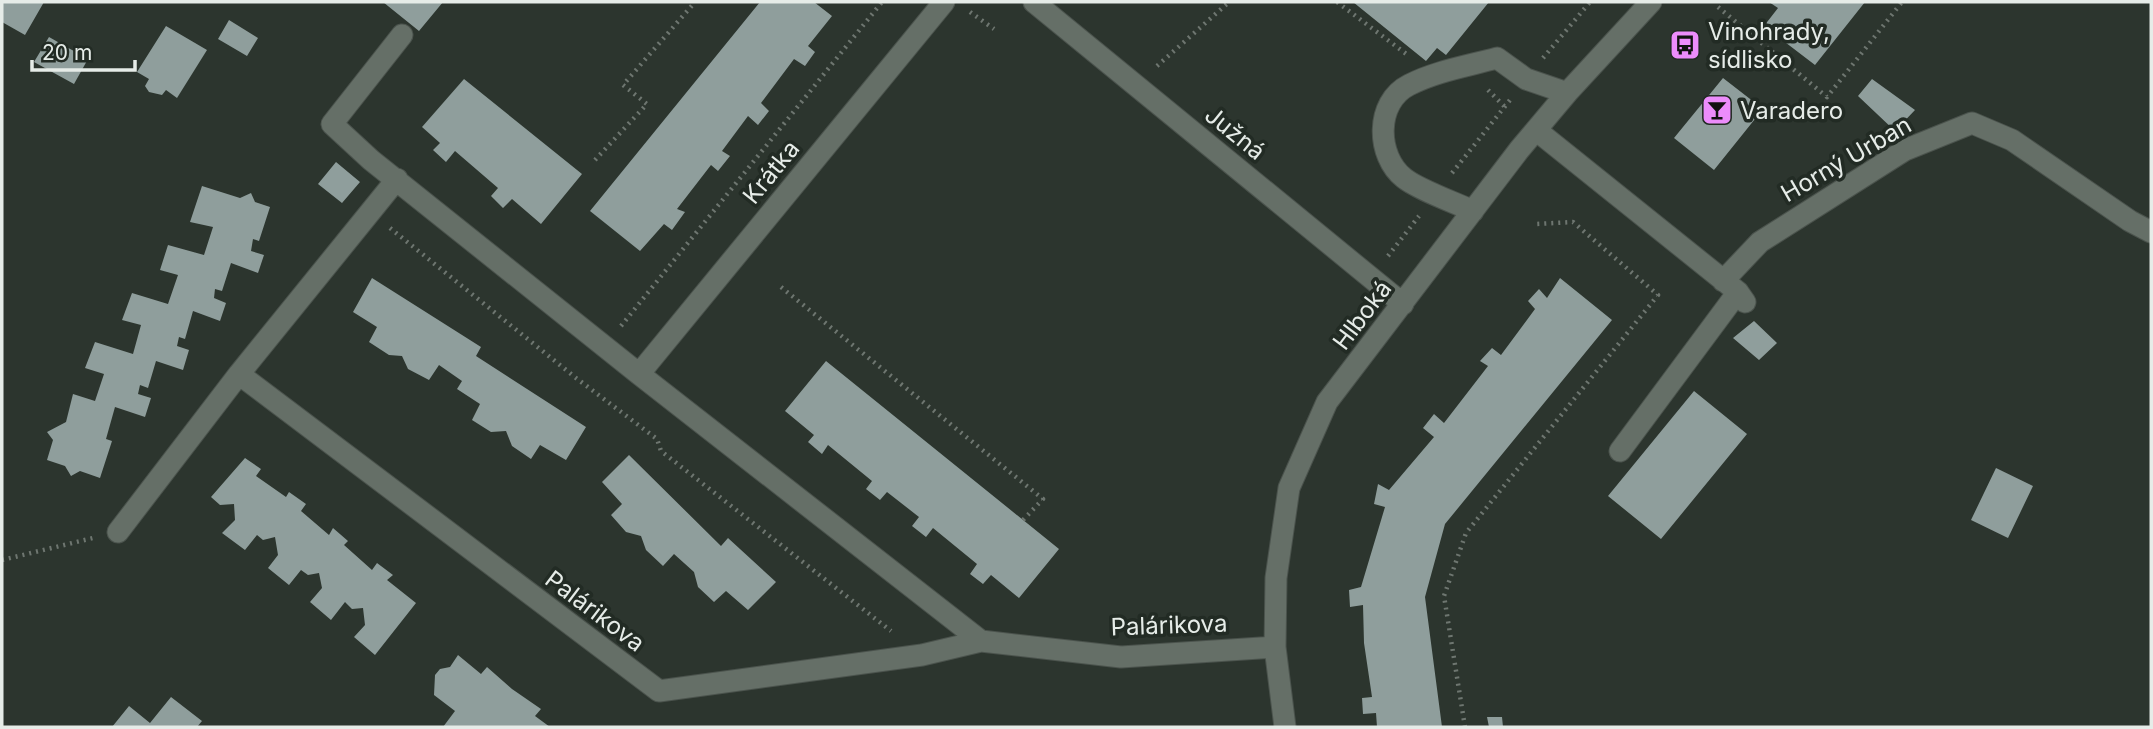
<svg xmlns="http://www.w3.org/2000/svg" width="2153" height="729" viewBox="0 0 2153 729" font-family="Inter,sans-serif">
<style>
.building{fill:#8f9e9c}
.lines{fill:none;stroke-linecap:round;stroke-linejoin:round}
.minor-casing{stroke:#4b534d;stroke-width:23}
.path{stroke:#6e7670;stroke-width:4.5;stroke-dasharray:2 5;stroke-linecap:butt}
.minor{stroke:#656f67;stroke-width:21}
.labels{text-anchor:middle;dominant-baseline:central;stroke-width:7;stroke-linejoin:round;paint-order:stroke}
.poi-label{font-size:24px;fill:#e6ece8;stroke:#222b24;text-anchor:start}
.street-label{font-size:24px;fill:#e6ece8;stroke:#222b24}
</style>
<rect width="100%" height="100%" fill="#2c352e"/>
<path class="building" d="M 2,2 L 44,2 L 25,35 L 2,22 Z
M 383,2 L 443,2 L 419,31 Z
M 760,2 L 814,2 L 832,16 L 808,46 L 815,52 L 805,66 L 794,59 L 761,103 L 769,111 L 758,125 L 748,116 L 722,151 L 730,156 L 718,171 L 711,165 L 677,209 L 685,212 L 672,230 L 664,224 L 640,251 L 590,211 Z
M 1353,2 L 1489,2 L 1446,55 L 1437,48 L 1426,61 Z
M 1769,2 L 1865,2 L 1815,65 L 1764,26 L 1778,8 Z
M 229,20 L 258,38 L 247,56 L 218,39 Z
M 166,26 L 207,50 L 177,98 L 166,90 L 162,95 L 149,92 L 145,86 L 149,79 L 137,72 Z
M 49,37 L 88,59 L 74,84 L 34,62 Z
M 1723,78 L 1763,109 L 1714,170 L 1674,138 Z
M 464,79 L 582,174 L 541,224 L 512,199 L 503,208 L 491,196 L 498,188 L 455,151 L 446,162 L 433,150 L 440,143 L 422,127 Z
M 1872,79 L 1915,110 L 1895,131 L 1858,96 Z
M 336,162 L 360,182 L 342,203 L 318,184 Z
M 202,186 L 240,198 L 251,193 L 255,202 L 270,207 L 259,241 L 253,239 L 251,251 L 264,255 L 258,273 L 231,263 L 222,291 L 215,289 L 214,298 L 226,303 L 220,321 L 193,311 L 185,339 L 179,337 L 177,346 L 189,350 L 183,370 L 156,361 L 148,388 L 140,385 L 138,394 L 151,398 L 145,417 L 115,407 L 106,439 L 112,441 L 100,478 L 80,471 L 71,476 L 65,466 L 47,460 L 53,440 L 47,432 L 66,422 L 73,394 L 95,401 L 104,374 L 85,368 L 95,342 L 133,354 L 141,325 L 122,320 L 132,293 L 168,304 L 178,275 L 160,270 L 168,245 L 204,255 L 213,227 L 190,222 Z
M 372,278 L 481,347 L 476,356 L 586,427 L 566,460 L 540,445 L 531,459 L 512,446 L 506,431 L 491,432 L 472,420 L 480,404 L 457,389 L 462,381 L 439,365 L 429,380 L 408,369 L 402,356 L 389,355 L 369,342 L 377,327 L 353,312 Z
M 1560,278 L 1612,320 L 1445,524 L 1425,597 L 1442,727 L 1377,727 L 1376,713 L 1363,714 L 1362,698 L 1372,697 L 1364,643 L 1363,605 L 1350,607 L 1349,590 L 1361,587 L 1385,507 L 1374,504 L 1378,484 L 1389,490 L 1434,437 L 1423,428 L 1434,414 L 1444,423 L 1488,366 L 1480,361 L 1492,348 L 1501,355 L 1535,309 L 1528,301 L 1539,289 L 1547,298 Z
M 1754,321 L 1777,343 L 1759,360 L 1733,338 Z
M 826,361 L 1059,549 L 1019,598 L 991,575 L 983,584 L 970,574 L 977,564 L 933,528 L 926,537 L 912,526 L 919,517 L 887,492 L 880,500 L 866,489 L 872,481 L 828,445 L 822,454 L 808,442 L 814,435 L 785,411 Z
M 1694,391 L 1747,434 L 1661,539 L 1608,496 Z
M 629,455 L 721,546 L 728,538 L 776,582 L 748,610 L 726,591 L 714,602 L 698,587 L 694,572 L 674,554 L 663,566 L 646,550 L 641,536 L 626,532 L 611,515 L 622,504 L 602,482 Z
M 245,458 L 261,469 L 256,476 L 286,497 L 289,492 L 306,504 L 301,511 L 329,535 L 333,528 L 348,541 L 344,545 L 372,570 L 377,563 L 393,575 L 387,580 L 416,603 L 375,655 L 354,637 L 365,625 L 363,608 L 352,609 L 345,602 L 331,620 L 310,602 L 322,588 L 319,573 L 308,575 L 301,570 L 289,585 L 268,568 L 278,555 L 275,537 L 263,540 L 257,535 L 245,550 L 222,533 L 235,520 L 234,504 L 220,505 L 211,497 Z
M 1996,468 L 2033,486 L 2008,538 L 1971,520 Z
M 458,655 L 481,674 L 487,667 L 512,689 L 541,709 L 535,716 L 550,727 L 443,727 L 455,711 L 434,695 L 435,675 L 440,669 L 450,667 Z
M 171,697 L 202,721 L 197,727 L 112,727 L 129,706 L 150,723 Z
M 1487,717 L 1502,717 L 1503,727 L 1489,727 Z"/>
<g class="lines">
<g class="minor-casing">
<path id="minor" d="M 1034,2 L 1403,304
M 402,35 L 332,124 L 371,160 L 639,374 L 981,641 L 1121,657 L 1275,647
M 1536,130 L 1738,292 L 1745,302
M 397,179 L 239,374 L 659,691 L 922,655 L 981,641
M 1473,211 C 1456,203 1417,189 1404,178 C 1376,156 1375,102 1409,85 C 1436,71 1468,66 1497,58 L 1526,79 L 1567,93
M 1723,281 L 1760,242 L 1905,150 L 1972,123 L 2012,140 L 2130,221 L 2151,232
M 639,374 L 944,2
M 1620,451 L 1738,292
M 118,532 L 239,374
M 1285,727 L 1275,647 L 1276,578 L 1289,488 L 1327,402 L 1519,150 L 1567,93 L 1651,2"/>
</g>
<path class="path" d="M 1337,2 L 1409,56
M 1718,7 L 1827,97 L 1902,2
M 970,12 L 994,29
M 1543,58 L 1590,2
M 1157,66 L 1229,2
M 1488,90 L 1505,107
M 595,160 L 647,104 L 623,85 L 695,2
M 1452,173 L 1510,100
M 390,228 L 576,378 L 657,439 L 661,451 L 891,631
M 1388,256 L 1419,216
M 781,287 L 1043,499 L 1023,520
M 621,326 L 882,2
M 2,560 L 93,538
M 1465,727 L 1444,596 L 1466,533 L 1658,295 L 1573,222 L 1536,224"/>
<use href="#minor" class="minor"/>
</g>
<defs>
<g id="bus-square" transform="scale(1.575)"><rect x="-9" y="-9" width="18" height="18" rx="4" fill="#ec8cfb" stroke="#222b24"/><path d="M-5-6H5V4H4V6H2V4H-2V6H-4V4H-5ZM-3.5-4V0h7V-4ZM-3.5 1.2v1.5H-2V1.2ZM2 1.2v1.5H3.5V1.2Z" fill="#111"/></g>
<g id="bar-square" transform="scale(1.575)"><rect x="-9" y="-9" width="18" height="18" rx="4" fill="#ec8cfb" stroke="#222b24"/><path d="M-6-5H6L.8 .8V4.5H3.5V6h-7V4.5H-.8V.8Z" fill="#111"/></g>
</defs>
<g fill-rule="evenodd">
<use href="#bus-square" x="1685" y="45"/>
<use href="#bar-square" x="1717" y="110"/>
</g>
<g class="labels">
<g class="poi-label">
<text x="1708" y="31">Vinohrady,<tspan x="1708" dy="28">sídlisko</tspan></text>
<text x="1740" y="110">Varadero</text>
</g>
<g class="street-label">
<text transform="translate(1235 133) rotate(39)">Južná</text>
<text transform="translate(1846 159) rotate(-30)">Horný Urban</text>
<text transform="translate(771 172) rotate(-51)">Krátka</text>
<text transform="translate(1362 315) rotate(-53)">Hlboká</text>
<text transform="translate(595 611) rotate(37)">Palárikova</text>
<text transform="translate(1169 625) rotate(-2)">Palárikova</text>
</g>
</g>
<rect width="2153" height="729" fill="none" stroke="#e6ece8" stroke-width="7"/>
<path d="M32 60v10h103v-10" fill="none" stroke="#e6ece8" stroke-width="3.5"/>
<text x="42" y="60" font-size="21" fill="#e6ece8" stroke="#222b24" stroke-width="5" paint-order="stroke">20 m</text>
</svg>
